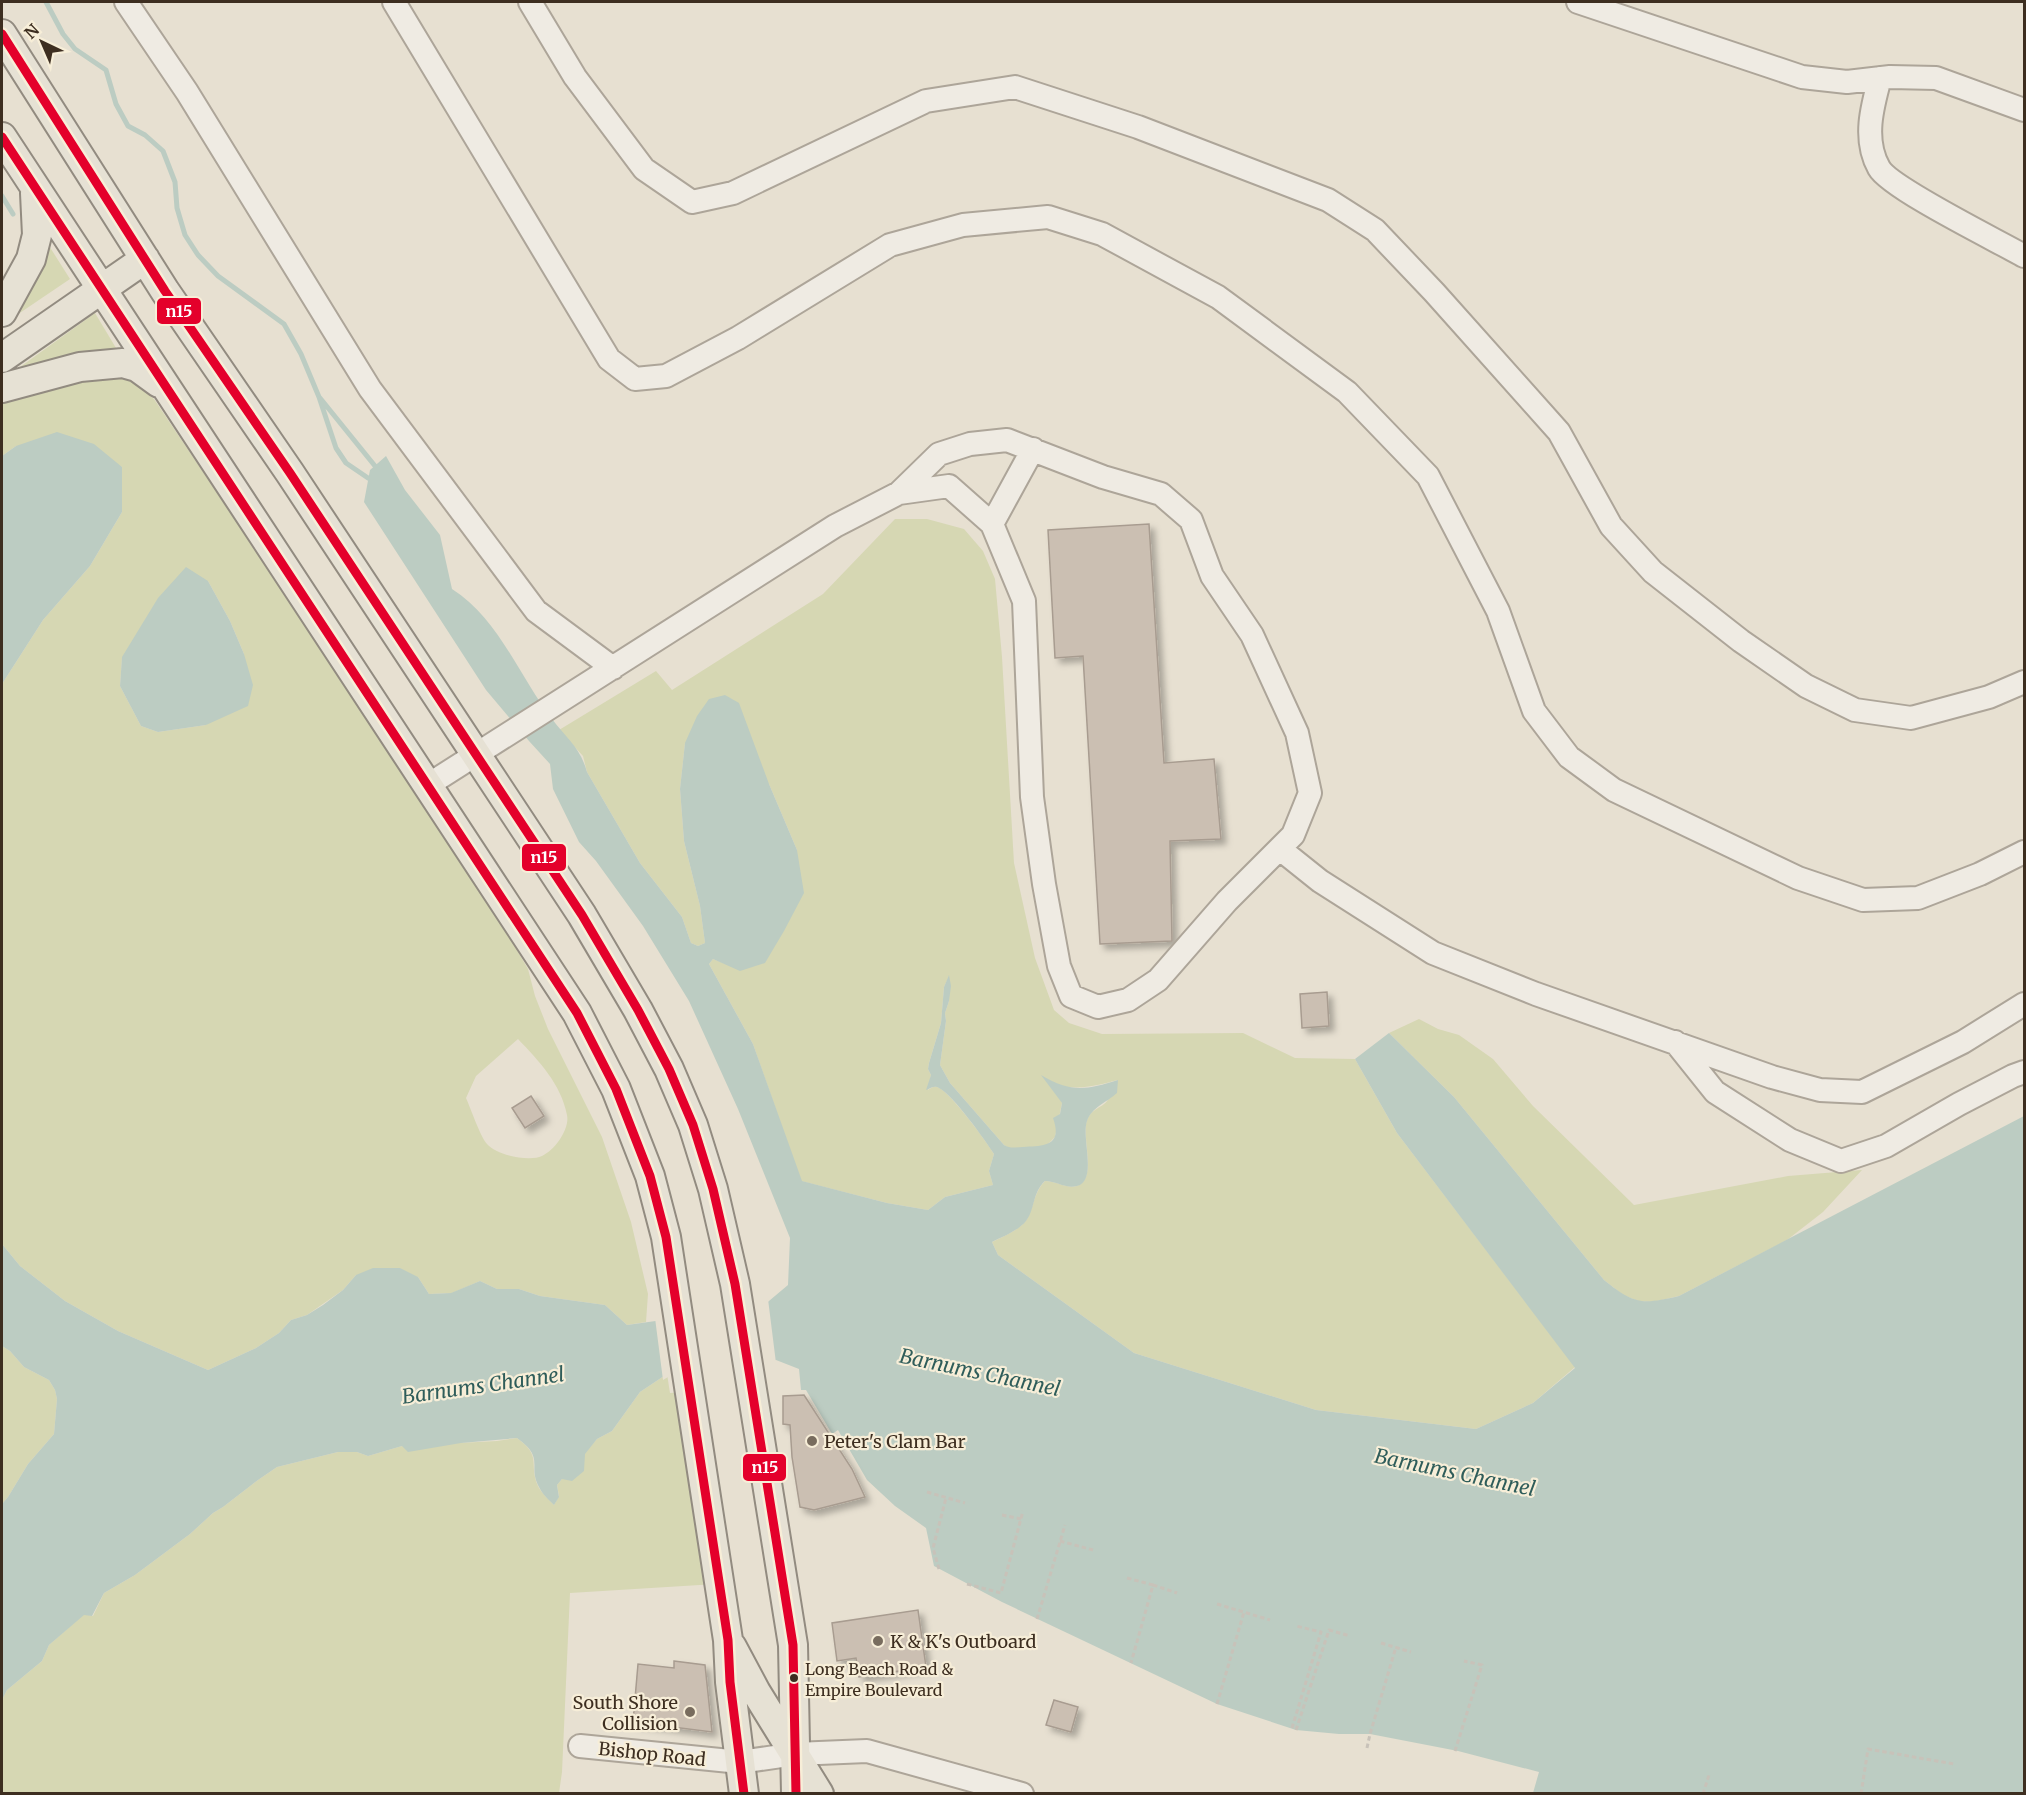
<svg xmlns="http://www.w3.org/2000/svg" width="2026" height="1795" viewBox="0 0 2026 1795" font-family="Merriweather,serif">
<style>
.green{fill:#d6d7b3;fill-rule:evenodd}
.water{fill:#bcccc2}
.pier{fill:#e7e0d1}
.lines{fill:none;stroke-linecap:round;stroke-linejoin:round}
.stream{stroke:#bcccc2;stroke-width:5}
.building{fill:#cbbfb2;stroke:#a89c90;stroke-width:1.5;filter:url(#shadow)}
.minor-casing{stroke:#ada599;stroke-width:26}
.major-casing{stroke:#928b80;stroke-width:32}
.path{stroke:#c8c2b9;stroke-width:3;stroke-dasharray:4.5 3;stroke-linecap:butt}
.minor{stroke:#efebe3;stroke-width:22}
.major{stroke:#e6e1d4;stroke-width:28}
.bus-1-casing{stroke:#f7eed8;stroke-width:14}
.bus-1{stroke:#e4002b;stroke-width:9}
.poi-dot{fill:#786c5e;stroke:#f7eed8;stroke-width:2}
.bus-dot{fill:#3d2e20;stroke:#f7eed8;stroke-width:2}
.labels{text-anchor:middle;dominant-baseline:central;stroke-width:4.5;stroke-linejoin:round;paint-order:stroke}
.bus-label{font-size:16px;fill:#3d2e20;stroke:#f7eed8;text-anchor:start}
.poi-label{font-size:18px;fill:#3d2e20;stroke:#f7eed8;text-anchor:start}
.street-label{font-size:18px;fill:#3d2e20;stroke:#f7eed8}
.water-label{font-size:20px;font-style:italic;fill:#2f5d5a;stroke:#f7eed8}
.line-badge{stroke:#f7eed8;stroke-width:2}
.badge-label{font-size:16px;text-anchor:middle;font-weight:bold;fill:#fff}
</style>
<defs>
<filter id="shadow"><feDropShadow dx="5" dy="5" stdDeviation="3" flood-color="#0004"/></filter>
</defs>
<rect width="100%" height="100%" fill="#e7e0d1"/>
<path class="green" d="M 46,241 L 70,279 L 2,325 Z
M 95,313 L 116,348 L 74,358 L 2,380 Z
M 99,372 L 129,379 L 154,399 L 385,743 L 438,816 L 528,969 L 535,996 L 548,1029 L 602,1137 L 631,1222 L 648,1294 L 646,1322 L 627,1325 L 605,1305 L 540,1296 L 519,1289 L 497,1289 L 480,1281 L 452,1293 L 429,1294 L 418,1277 L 356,1275 L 343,1290 L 307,1315 L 291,1320 L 279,1333 L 256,1348 L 208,1370 L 118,1331 L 65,1301 L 20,1266 L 2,1244 L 2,684 L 43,620 L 90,566 L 122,512 L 122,467 L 16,446 L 2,456 L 2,401 ZM 208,581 L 230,621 L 244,654 L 206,725 L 158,732 L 141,726 L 120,686 L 122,658 ZM 518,1039 C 539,1061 561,1084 567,1115 C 570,1129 555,1150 542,1156 C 529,1162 496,1155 487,1144 C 480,1136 471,1109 466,1098 L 476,1076 Z
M 895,519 L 927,519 L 964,529 L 983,551 L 995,579 L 1002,657 L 1014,863 L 1035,958 L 1054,1010 L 1069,1023 L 1102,1034 L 1243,1033 L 1295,1058 L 1355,1059 L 1397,1133 L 1575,1367 L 1533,1403 L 1476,1429 L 1316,1410 L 1134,1353 L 998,1255 L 992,1242 C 1002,1237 1021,1229 1027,1219 C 1034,1206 1034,1192 1045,1181 C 1056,1181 1067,1189 1077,1186 C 1098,1179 1081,1137 1087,1120 C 1093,1107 1101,1109 1107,1101 C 1112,1096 1115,1087 1118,1080 C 1098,1085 1079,1091 1058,1085 L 1062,1103 L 1055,1137 L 1046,1146 L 1010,1149 L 1004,1145 L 950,1083 L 940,1065 L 946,1021 L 945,1013 L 949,1001 L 949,976 L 944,987 L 941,1023 L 929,1063 L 928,1069 L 931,1075 L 928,1090 C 931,1088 933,1086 937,1087 C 948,1089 987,1142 994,1154 L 989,1171 L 993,1185 L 945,1197 L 928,1210 L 887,1203 L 801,1181 L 753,1044 L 709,964 L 713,959 L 726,964 L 797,850 L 769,784 L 685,743 L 680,789 L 684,841 L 700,906 L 705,943 L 698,946 L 691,943 L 682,917 L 640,863 L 587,772 L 583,756 L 559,730 L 656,671 L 672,690 L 823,594 Z
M 1419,1019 L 1438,1029 L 1459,1035 L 1493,1059 L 1533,1106 L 1634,1205 L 1788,1176 L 1862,1170 L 1823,1212 L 1787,1240 L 1679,1296 L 1653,1302 L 1638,1301 L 1623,1295 L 1604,1280 L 1454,1097 L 1389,1033 Z
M 2,1346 L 10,1351 L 24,1367 L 49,1380 L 55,1390 L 57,1399 L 54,1434 L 28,1464 L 8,1497 L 2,1504 Z
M 667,1374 L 670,1393 L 686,1392 L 716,1584 L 570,1593 L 562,1772 L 559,1793 L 2,1793 L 2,1700 L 7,1690 L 42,1661 L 49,1645 L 84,1614 L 93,1616 L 104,1593 L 135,1575 L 190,1534 L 213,1513 L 223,1507 L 258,1480 L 277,1467 L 338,1452 L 357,1452 L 368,1456 L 402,1446 L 497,1441 L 517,1438 C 543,1457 528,1463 538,1486 C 541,1493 549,1499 554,1505 L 559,1496 L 557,1485 L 562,1479 L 597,1439 L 612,1431 L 640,1392 Z"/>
<path class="water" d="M 57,432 L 94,444 L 122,467 L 122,512 L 90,566 L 43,620 L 2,684 L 2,456 L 16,446 Z
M 386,456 L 405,490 L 440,535 L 452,589 C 499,619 519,676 552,719 C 567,739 580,747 587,772 L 640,863 L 682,917 L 691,943 L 698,946 L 705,943 L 700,906 L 684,841 L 680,789 L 685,743 L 697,716 L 709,699 L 725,695 L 739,703 L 769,784 L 797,850 L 804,893 L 784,931 L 765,963 L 740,971 L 713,959 L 709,964 L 753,1044 L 802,1181 L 887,1203 L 928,1210 L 945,1197 L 993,1185 L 989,1171 L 994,1154 C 985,1140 953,1095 939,1088 C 935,1085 931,1088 926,1090 L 931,1075 L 928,1069 L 929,1063 L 941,1023 L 944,987 L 949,975 L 951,986 L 949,1001 L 945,1013 L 946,1021 L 940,1065 L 950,1083 L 1004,1145 C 1011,1149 1015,1147 1023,1147 C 1044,1146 1063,1146 1053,1118 L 1060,1114 L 1062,1103 L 1041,1075 C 1071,1093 1086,1090 1118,1080 L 1117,1093 C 1106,1103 1092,1107 1087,1121 C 1081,1138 1098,1180 1077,1186 C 1066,1189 1056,1181 1045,1181 C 1032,1193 1035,1210 1026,1221 C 1018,1231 1002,1237 992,1242 L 998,1255 L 1134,1353 L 1316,1410 L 1476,1429 L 1533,1403 L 1575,1368 L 1397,1133 L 1355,1059 L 1389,1033 L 1454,1097 L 1604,1280 C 1634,1304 1641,1305 1679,1296 L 2024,1116 L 2024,1793 L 1533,1793 L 1539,1772 L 1458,1751 L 1370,1734 L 1339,1734 L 1296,1730 L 1217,1704 L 1002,1602 L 934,1566 L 926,1528 L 895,1506 L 867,1480 L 838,1430 L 832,1434 L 806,1390 L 801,1390 L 799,1369 L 776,1360 L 667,1374 L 640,1392 L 612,1431 L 597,1439 L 585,1454 L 584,1471 L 572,1481 L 562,1479 L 557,1485 L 559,1497 L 554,1505 C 549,1500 542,1494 539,1487 C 527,1465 546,1459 517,1438 L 461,1443 L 408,1452 L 402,1446 L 368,1456 L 357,1452 L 338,1452 L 277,1467 L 258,1480 L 223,1507 L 213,1513 L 190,1534 L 135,1575 L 104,1593 L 92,1616 L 84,1615 L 49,1645 L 42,1661 L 7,1690 L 2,1700 L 2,1504 L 8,1497 L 28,1464 L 54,1434 L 57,1399 L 55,1390 L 49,1380 L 24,1367 L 10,1351 L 2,1346 L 2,1244 L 20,1266 L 65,1301 L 118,1331 L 208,1370 L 256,1348 L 279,1333 L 291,1320 L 307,1315 L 323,1305 L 343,1290 L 356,1275 L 373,1268 L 400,1268 L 418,1277 L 429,1294 L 451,1293 L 480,1281 L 497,1289 L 519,1289 L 540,1296 L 605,1305 L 627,1325 L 763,1306 L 788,1285 L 790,1238 L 738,1109 L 689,1001 L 643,926 L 596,861 L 579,842 L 553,789 L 550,764 L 529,741 L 486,690 L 364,502 L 370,470 Z
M 186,567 L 208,581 L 230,621 L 244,654 L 253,685 L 248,706 L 206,725 L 158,732 L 141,726 L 120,686 L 122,657 L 158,598 Z"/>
<path class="pier" d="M 768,1299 L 776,1363 L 668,1377 L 663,1380 L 655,1318 L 762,1303 Z"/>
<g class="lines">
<path class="stream" d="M 46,2 L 63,34 L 75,49 L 106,70 L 116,104 L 128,126 L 145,135 L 163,151 L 175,182 L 177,208 L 185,235 L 198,255 L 218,276 L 284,324 L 301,354 L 319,397 L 336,448 L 346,463 L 368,478
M 2,196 L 13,214
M 320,398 L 375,466"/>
</g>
<path class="building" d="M 1149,524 L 1164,763 L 1214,759 L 1221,839 L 1170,841 L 1172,941 L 1100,944 L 1083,656 L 1055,658 L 1048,530 Z
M 1327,992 L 1329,1026 L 1302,1028 L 1300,994 Z
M 531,1096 L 544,1116 L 525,1128 L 512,1108 Z
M 804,1395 L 852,1469 L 865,1497 L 814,1510 L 800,1507 L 792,1457 L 790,1425 L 783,1424 L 783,1396 Z
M 918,1610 L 926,1667 L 859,1677 L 856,1658 L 837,1661 L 832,1623 Z
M 674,1661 L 705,1665 L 712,1732 L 633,1722 L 638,1664 L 674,1668 Z
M 1054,1700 L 1078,1707 L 1071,1732 L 1046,1725 Z"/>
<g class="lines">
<g class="minor-casing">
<path id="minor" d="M 126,2 L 187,92 L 370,389 L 536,611 L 613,668
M 394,2 L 609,359 L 635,379 L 666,376 L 738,338 L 890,245 L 963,225 L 1048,217 L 1102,234 L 1218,297 L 1347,392 L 1428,476 L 1498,611 L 1534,711 L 1569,757 L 1614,790 L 1798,878 L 1863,900 L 1918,898 L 1980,874 L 2024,852
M 530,2 L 575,77 L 644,169 L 692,202 L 733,193 L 926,101 L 1015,87 L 1138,127 L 1328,200 L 1375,230 L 1434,292 L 1559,432 L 1611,526 L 1653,572 L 1741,641 L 1806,686 L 1855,710 L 1911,718 L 1989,697 L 2024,682
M 1578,2 L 1802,77 L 1847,82 L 1890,77 L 1936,78 L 2024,110
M 1880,78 C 1872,107 1863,140 1879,168 C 1890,188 1998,241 2024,256
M 992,524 L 1033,449
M 428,785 L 835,526 L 899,493 L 949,486 L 992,524 L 1024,601 L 1032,797 L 1044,884 L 1059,966 L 1071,996 L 1098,1007 L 1128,1000 L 1158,980 L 1227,901 L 1293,835 L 1310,793 L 1297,733 L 1252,635 L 1212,576 L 1191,520 L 1161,494 L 1103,477 L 1007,440 L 970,444 L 939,454 L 899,493
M 1280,849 L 1320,881 L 1433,953 L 1536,994 L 1772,1077 L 1820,1090 L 1862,1092 L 1963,1042 L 2024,1004
M 1675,1042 L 1715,1092 L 1790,1140 L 1841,1161 L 1886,1146 L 1959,1104 L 2013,1076 L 2024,1072
M 580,1746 L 740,1762 L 795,1754 L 867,1751 L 1022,1794"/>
</g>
<g class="major-casing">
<path id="major" d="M 2,34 L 165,291 L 290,473 L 582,915 L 638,1010 L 669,1069 L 693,1125 L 713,1189 L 735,1284 L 793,1645 L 796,1794
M 2,137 L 577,1013 L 616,1089 L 650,1176 L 666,1237 L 728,1640 L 730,1682 L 744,1794
M 2,312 L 31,259 L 37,235 L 35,193
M 2,358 L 145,259
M 2,388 L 80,367 L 123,363 L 137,367 L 159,383
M 732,1647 L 756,1692 L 819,1794"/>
</g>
<path class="path" d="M 927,1492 L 965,1503
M 1002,1515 L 1021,1519
M 1060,1541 L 1093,1550
M 939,1569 L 933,1548 L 946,1498
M 1127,1578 L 1153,1585 L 1131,1663
M 967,1584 L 1001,1593 L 1023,1511
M 1153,1585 L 1177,1593
M 1217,1604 L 1270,1620
M 1037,1619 L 1065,1525
M 1381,1643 L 1411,1652
M 1217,1704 L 1244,1612
M 1292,1728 L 1321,1632 L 1296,1626
M 1296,1730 L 1329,1630 L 1350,1636
M 1367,1748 L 1370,1734 L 1396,1647
M 1455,1751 L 1482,1665 L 1464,1661
M 1703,1794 L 1709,1775
M 1861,1794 L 1868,1749 L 1954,1764"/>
<use href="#minor" class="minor"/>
<use href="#major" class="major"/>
<g class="bus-1-casing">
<path id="bus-1" d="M 2,34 L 165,291 L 290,473 L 582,915 L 638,1010 L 669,1069 L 693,1125 L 713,1189 L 735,1284 L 793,1645 L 796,1794
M 2,137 L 577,1013 L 616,1089 L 650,1176 L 666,1237 L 728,1640 L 730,1682 L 744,1794"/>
</g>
<use href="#bus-1" class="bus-1"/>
</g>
<g class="poi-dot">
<circle cx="812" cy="1441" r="6"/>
<circle cx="878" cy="1641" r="6"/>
<circle cx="690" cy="1712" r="6"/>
</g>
<circle class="bus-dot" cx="794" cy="1678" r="5"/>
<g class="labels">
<g class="bus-label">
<text x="805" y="1669">Long Beach Road &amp;<tspan x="805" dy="21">Empire Boulevard</tspan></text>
</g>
<g class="poi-label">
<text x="824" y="1441">Peter's Clam Bar</text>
<text x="890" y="1641">K &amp; K's Outboard</text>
<text x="678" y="1702" text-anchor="end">South Shore<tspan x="678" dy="21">Collision</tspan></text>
</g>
<g class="street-label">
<text transform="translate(652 1754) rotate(6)">Bishop Road</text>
</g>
<g class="water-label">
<text transform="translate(980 1372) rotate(12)">Barnums Channel</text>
<text transform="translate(483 1385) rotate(-8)">Barnums Channel</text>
<text transform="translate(1455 1472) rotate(12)">Barnums Channel</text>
</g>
</g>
<g class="line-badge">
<rect x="156" y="297" width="46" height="28" rx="6" fill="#e4002b"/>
<rect x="521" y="843" width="46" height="29" rx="6" fill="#e4002b"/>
<rect x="742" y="1453" width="45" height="29" rx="6" fill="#e4002b"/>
</g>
<g class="badge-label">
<text x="179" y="317">n15</text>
<text x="544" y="863">n15</text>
<text x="765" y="1473">n15</text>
</g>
<rect width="2026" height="1795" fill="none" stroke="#3d2e20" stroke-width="6"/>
<g transform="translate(42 42) rotate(316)" stroke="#f7eed8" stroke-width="4.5" paint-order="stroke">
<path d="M0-4.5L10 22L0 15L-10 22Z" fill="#3d2e20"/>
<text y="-9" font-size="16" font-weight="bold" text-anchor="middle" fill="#3d2e20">N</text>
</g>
</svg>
